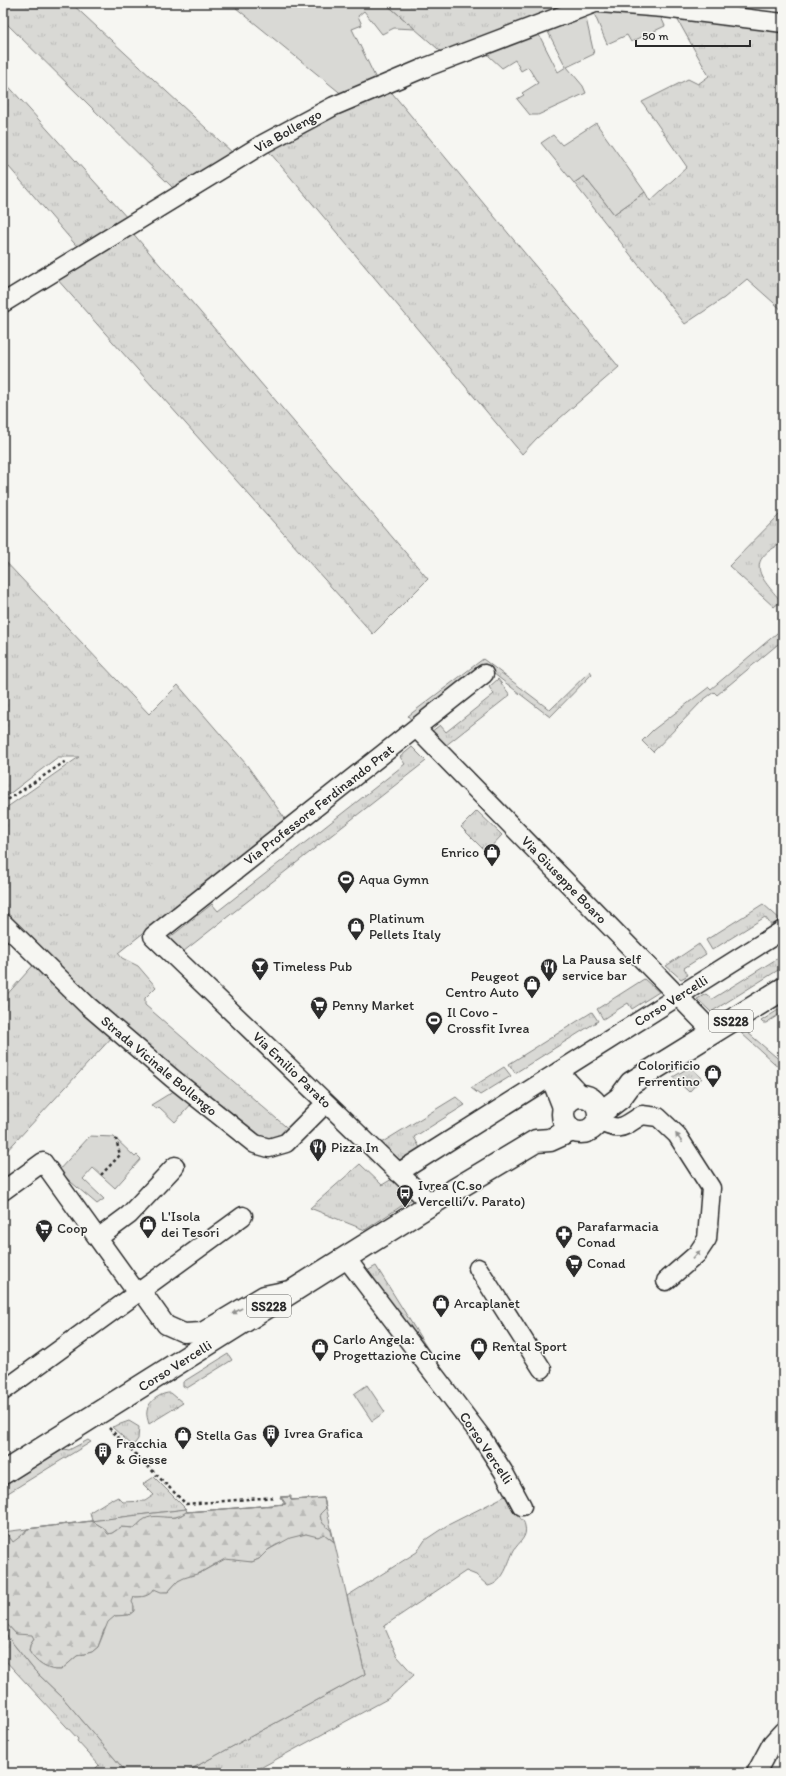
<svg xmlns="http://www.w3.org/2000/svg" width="786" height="1776" viewBox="0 0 786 1776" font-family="Itim,sans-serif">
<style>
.grass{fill:url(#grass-tufts);stroke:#828280}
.forest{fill:url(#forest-firs);stroke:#828280}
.garden{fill:#d9d9d5;stroke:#828280}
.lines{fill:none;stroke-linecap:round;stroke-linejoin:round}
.minor-casing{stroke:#2b2b2b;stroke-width:21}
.major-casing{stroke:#2b2b2b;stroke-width:25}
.path{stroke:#2b2b2b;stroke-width:2.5;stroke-dasharray:3 3;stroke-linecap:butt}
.minor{stroke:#f6f6f2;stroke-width:18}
.major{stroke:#f6f6f2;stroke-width:22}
.oneway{fill:#90908e}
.labels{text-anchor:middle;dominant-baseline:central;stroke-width:3;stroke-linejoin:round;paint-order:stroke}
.shield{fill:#f6f6f2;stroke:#686867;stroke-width:1}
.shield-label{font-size:13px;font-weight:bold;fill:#2b2b2b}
.street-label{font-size:14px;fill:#2b2b2b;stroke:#f6f6f2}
.poi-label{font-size:14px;fill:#2b2b2b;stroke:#f6f6f2;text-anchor:start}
</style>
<defs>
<pattern id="grass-tufts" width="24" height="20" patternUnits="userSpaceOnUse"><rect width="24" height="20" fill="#d9d9d5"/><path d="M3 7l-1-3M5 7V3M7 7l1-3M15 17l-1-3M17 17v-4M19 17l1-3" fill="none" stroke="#babab7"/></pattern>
<pattern id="forest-firs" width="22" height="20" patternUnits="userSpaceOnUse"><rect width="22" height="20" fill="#d9d9d5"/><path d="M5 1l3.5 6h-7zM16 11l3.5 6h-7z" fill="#babab7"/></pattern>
</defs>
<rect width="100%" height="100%" fill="#f6f6f2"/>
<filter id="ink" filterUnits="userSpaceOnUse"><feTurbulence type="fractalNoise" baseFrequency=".025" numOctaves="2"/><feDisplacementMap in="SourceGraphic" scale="8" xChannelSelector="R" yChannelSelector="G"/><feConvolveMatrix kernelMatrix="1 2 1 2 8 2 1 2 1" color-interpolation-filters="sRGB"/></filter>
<g filter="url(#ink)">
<path class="grass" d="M 3,3 L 71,3 L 234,154 L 175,190 L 3,20 Z
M 385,3 L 573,3 L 445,55 Z
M 675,15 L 783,27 L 783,311 L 747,279 L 724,298 L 685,324 L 574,183 L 584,176 L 614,214 L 645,192 L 650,201 L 687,167 L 642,102 L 688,79 L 698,84 L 709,76 Z
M 3,80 L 129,220 L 80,250 L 3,160 Z
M 388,88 L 619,367 L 537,438 L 522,454 L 266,148 Z
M 131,231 L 428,579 L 373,634 L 56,278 Z
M 783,511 L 783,543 C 744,561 760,577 781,601 L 774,607 L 729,566 Z
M 3,559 L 149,714 L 178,685 L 246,764 L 286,820 L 118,953 L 122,958 L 138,966 L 156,987 L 145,998 L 145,1005 L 292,1132 L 266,1141 L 122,1031 L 3,915 L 3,810 L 79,757 L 58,757 L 4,798 L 3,797 Z
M 783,628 L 783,640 L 717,695 L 714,692 L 703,700 L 653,752 L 642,741 L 653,730 L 709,687 L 711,689 Z
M 483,659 L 550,710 L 590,671 L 592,674 L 550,717 L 485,667 L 413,722 L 408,716 Z
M 498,679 L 510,695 L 445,746 L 431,732 L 440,725 L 446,732 L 494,694 L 489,687 Z
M 412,747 L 426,761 L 179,955 L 164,942 L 212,904 L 218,911 L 405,764 L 400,757 Z
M 477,811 L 502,835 L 486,852 L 461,827 Z
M 763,904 L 781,920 L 772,926 L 765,917 L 712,950 L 706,940 Z
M 699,944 L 706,954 L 684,968 L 688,975 L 681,979 L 666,966 Z
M 783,955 L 783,967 L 711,1012 L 697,999 L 706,994 L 712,999 Z
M 37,961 L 114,1035 L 3,1155 L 3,999 Z
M 644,979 L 659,992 L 632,1009 L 628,1003 L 603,1019 L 597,1009 Z
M 783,1007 L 783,1012 L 766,1023 L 763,1023 L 761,1021 Z
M 592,1012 L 598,1021 L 515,1073 L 509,1064 Z
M 747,1032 L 783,1063 L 783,1071 L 741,1033 Z
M 504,1067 L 511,1076 L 480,1095 L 471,1088 Z
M 690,1067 L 702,1078 L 689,1092 L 673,1077 Z
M 456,1097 L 465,1105 L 414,1137 L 420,1148 L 400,1160 L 381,1143 Z
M 360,1164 L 382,1185 L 392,1179 L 412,1199 L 365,1230 L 310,1208 Z
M 376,1266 L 437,1364 L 367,1271 Z
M 228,1354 L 232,1360 L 187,1388 L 183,1386 L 183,1382 Z
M 367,1385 L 385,1412 L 372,1421 L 354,1394 Z
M 171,1393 L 183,1403 L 149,1424 C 148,1420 146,1415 147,1411 C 148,1401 162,1392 171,1393 Z
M 129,1421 L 139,1427 L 138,1439 L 133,1446 L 112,1427 Z
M 88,1440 L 91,1442 L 3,1496 L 3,1487 L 64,1449 L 69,1450 Z
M 154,1477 L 186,1509 L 92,1521 L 90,1512 L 111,1499 L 112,1500 L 118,1497 L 123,1502 L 145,1501 L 154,1495 L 143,1484 Z
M 505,1496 C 508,1501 511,1508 514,1512 C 519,1518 524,1519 525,1526 C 528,1537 519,1542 514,1550 C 508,1562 504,1583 488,1586 L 476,1575 L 466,1571 L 384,1626 L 397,1656 L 414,1675 L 389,1698 L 251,1773 L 184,1773 L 365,1674 L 347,1596 L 417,1552 L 425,1540 L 446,1526 Z
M 3,1631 L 35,1671 L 63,1698 L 127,1773 L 91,1773 L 99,1765 L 77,1741 L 78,1739 L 3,1658 Z"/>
<path class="forest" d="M 280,1497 L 290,1497 L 291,1500 L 324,1498 L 326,1508 L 320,1514 C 321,1523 324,1525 331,1530 L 334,1542 L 328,1537 L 314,1537 L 306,1534 L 276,1545 L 268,1550 L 259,1559 L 252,1562 L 242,1562 L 234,1560 L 215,1564 L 200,1573 L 178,1581 L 168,1592 C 156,1592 146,1598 134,1597 L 134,1611 L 129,1615 L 115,1616 L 104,1630 L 98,1647 L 92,1652 L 77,1656 L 61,1670 C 47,1671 36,1663 29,1651 L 30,1645 L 34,1639 L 16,1634 L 3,1620 L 3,1533 L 8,1535 L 10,1539 L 25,1533 L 27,1529 L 92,1521 L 104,1528 L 108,1534 L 112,1533 L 121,1527 L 135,1528 C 154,1503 168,1527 186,1512 L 285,1504 Z"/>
<path class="garden" d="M 230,3 L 385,3 L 415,29 L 394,28 L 382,34 L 364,11 L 358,16 L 362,25 L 352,29 L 378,83 L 344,96 Z
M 593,11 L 660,15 L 665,26 L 631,42 L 627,35 L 607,44 Z
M 585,14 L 594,54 L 567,67 L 583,86 L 586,93 L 538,115 L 530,115 L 517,99 L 524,95 L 522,93 L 538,83 L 528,67 L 521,71 L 515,60 L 502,68 L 489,56 L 488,51 L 538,33 L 558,72 L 566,67 L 547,30 Z
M 596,123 L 645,192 L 614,214 L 584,176 L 574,183 L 541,143 L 553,135 L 562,145 Z
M 177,1089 L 194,1101 L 175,1122 L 159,1107 L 157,1109 L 151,1105 Z
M 90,1136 L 114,1137 L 135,1157 L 137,1155 L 141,1159 L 115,1188 L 93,1168 L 83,1179 L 104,1199 L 97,1204 L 58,1171 Z
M 291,1496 L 291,1500 L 324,1498 L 365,1674 L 184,1773 L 127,1773 L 63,1698 L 35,1671 L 3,1631 L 3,1620 L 16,1634 L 32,1635 L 34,1639 L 30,1645 L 29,1651 C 36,1663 47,1671 61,1670 L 77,1656 L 92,1652 L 98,1647 L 108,1622 L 115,1616 L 129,1615 L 134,1611 L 134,1606 L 132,1602 L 134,1597 C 142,1597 149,1597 154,1589 L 161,1592 L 168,1592 L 178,1581 L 184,1578 L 200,1573 L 225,1559 L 252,1562 L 259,1559 L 268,1550 L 290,1538 L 306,1534 L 318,1537 L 324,1534 L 334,1542 L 331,1530 C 324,1525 321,1523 320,1514 L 326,1508 L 324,1498 L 291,1500 L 290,1497 L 281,1497 L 286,1504 L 186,1512 C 168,1526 152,1505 135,1528 L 121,1527 L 112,1533 L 108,1534 L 104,1528 L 92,1521 L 27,1529 L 21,1536 L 13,1542 L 8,1535 L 3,1532 L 186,1509 L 187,1512 L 285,1504 L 280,1497 Z"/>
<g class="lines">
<g class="minor-casing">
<path id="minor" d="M 600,3 L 664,8 L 783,23
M 3,303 L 263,144 L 334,106 L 424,68 L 595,3
M 416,728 L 713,1032
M 3,923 L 87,1005 L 172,1078 L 255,1144 L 269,1148 L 286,1143 L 326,1103
M 559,1071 L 582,1096
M 550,1077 L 563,1110
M 598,1121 C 621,1132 621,1128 642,1115 L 658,1117 L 677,1135 L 711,1188 L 707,1239 L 697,1254 L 666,1281
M 398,1173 L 783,930
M 3,1191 L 43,1162 L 137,1293
M 431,1204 L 153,936 L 484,674
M 98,1238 L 129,1215 L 175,1166
M 346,1258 L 480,1435 L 503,1471 L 522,1506
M 478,1268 L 542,1369
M 141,1290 L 166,1325 L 184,1333 L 202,1332 L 264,1295 L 289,1290
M 3,1391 L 243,1216
M 756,1773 L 772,1743 L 783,1731"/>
</g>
<g class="major-casing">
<path id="major" d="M563 1114a18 18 0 1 1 36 0a18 18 0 1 1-36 0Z
M 599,1114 L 620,1098 L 631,1083 L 783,989
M 3,1473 L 431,1204 L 536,1141 L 550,1140 L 572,1130"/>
</g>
<path class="path" d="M 3,803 L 66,761
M 101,1175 L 120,1155 L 116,1139
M 109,1428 L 186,1504 L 275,1497"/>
<use href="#minor" class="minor"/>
<use href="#major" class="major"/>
</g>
<defs><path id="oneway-solid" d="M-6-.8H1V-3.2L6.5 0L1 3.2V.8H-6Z"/></defs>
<g class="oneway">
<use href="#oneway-solid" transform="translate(679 1138) rotate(-126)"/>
<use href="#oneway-solid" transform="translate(696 1255) rotate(-47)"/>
<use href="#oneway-solid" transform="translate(237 1311) rotate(150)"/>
</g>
</g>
<defs>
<g id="shop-pin" transform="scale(0.9)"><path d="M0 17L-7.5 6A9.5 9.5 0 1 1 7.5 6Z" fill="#2b2b2b" stroke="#f6f6f2"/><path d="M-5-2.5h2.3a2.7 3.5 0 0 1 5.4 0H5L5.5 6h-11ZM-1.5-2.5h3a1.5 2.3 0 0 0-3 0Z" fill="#fff"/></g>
<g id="stadium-pin" transform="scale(0.9)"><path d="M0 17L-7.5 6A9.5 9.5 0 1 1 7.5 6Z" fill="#2b2b2b" stroke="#f6f6f2"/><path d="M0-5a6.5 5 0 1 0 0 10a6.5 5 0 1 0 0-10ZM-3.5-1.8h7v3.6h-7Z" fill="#fff"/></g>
<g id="bar-pin" transform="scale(0.9)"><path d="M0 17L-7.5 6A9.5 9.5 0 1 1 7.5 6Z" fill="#2b2b2b" stroke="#f6f6f2"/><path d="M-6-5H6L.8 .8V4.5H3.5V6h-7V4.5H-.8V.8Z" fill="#fff"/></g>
<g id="restaurant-pin" transform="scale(0.9)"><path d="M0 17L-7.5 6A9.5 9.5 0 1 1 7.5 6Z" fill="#2b2b2b" stroke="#f6f6f2"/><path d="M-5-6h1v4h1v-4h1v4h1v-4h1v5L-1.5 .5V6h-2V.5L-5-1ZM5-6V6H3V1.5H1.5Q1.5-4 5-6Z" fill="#fff"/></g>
<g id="supermarket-pin" transform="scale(0.9)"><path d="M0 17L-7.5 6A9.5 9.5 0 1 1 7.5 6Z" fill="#2b2b2b" stroke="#f6f6f2"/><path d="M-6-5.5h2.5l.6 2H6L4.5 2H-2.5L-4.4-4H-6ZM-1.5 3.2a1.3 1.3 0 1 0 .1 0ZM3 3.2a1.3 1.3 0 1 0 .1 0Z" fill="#fff"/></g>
<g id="bus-pin" transform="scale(0.9)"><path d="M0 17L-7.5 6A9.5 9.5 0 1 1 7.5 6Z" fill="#2b2b2b" stroke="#f6f6f2"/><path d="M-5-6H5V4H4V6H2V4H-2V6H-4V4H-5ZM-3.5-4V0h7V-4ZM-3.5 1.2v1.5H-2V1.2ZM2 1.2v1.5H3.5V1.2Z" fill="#fff"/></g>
<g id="pharmacy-pin" transform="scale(0.9)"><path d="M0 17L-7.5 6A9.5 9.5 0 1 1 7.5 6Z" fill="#2b2b2b" stroke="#f6f6f2"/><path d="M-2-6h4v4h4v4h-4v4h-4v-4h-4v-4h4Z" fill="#fff"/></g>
<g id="building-pin" transform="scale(0.9)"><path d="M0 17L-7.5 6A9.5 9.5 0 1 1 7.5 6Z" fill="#2b2b2b" stroke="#f6f6f2"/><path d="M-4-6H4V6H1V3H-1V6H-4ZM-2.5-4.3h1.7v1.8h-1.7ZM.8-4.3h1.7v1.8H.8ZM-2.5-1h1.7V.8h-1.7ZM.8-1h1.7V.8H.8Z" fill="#fff"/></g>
</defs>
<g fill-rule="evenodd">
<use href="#shop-pin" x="492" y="852"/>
<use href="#stadium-pin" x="346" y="879"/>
<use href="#shop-pin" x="356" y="926"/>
<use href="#bar-pin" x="260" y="966"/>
<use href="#restaurant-pin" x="549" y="967"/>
<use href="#shop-pin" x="532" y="984"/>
<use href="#supermarket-pin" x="319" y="1005"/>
<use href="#stadium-pin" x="434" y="1020"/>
<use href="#shop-pin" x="713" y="1073"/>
<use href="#restaurant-pin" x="318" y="1147"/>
<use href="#bus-pin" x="405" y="1193"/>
<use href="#shop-pin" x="148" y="1224"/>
<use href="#supermarket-pin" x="44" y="1228"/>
<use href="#pharmacy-pin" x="564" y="1234"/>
<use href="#supermarket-pin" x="574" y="1263"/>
<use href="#shop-pin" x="441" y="1303"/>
<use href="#shop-pin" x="479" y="1346"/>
<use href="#shop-pin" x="320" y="1347"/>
<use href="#building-pin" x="271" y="1433"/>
<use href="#shop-pin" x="183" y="1435"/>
<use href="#building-pin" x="103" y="1451"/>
</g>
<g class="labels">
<g class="shield">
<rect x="709" y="1010" width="44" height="22" rx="3"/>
<rect x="247" y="1295" width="44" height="22" rx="3"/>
</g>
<g class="shield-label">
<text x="731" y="1021">SS228</text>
<text x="269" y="1306">SS228</text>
</g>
<g class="street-label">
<text transform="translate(288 131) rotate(-29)">Via Bollengo</text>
<text transform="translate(319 805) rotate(-38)">Via Professore Ferdinando Prat</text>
<text transform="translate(564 880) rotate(46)">Via Giuseppe Boaro</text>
<text transform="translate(671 1001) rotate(-32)">Corso Vercelli</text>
<text transform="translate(159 1066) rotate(40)">Strada Vicinale Bollengo</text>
<text transform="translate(292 1070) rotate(44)">Via Emilio Parato</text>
<text transform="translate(175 1366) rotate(-32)">Corso Vercelli</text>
<text transform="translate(486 1448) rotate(56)">Corso Vercelli</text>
</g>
<g class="poi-label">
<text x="479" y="852" text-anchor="end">Enrico</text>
<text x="359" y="879">Aqua Gymn</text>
<text x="369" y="918">Platinum<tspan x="369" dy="16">Pellets Italy</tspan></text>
<text x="562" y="959">La Pausa self<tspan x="562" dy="16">service bar</tspan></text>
<text x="273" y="966">Timeless Pub</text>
<text x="519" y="976" text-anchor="end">Peugeot<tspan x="519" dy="16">Centro Auto</tspan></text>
<text x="332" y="1005">Penny Market</text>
<text x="447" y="1012">Il Covo -<tspan x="447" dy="16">Crossfit Ivrea</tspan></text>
<text x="700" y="1065" text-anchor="end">Colorificio<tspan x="700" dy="16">Ferrentino</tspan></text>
<text x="331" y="1147">Pizza In</text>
<text x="418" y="1185">Ivrea (C.so<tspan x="418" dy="16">Vercelli/v. Parato)</tspan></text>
<text x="161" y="1216">L'Isola<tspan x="161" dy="16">dei Tesori</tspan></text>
<text x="577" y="1226">Parafarmacia<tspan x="577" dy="16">Conad</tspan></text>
<text x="57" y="1228">Coop</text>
<text x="587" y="1263">Conad</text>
<text x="454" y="1303">Arcaplanet</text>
<text x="333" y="1339">Carlo Angela:<tspan x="333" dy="16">Progettazione Cucine</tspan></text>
<text x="492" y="1346">Rental Sport</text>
<text x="284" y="1433">Ivrea Grafica</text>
<text x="196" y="1435">Stella Gas</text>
<text x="116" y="1443">Fracchia<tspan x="116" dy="16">&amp; Giesse</tspan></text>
</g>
</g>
<rect width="786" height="1776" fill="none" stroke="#f6f6f2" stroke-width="16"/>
<rect x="8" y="8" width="770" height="1760" fill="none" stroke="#2b2b2b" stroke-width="1.5" filter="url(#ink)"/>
<path d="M636 40v6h114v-6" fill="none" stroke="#2b2b2b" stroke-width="2"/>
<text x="642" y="40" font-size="12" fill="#2b2b2b" stroke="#f6f6f2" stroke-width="3" paint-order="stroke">50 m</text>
</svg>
